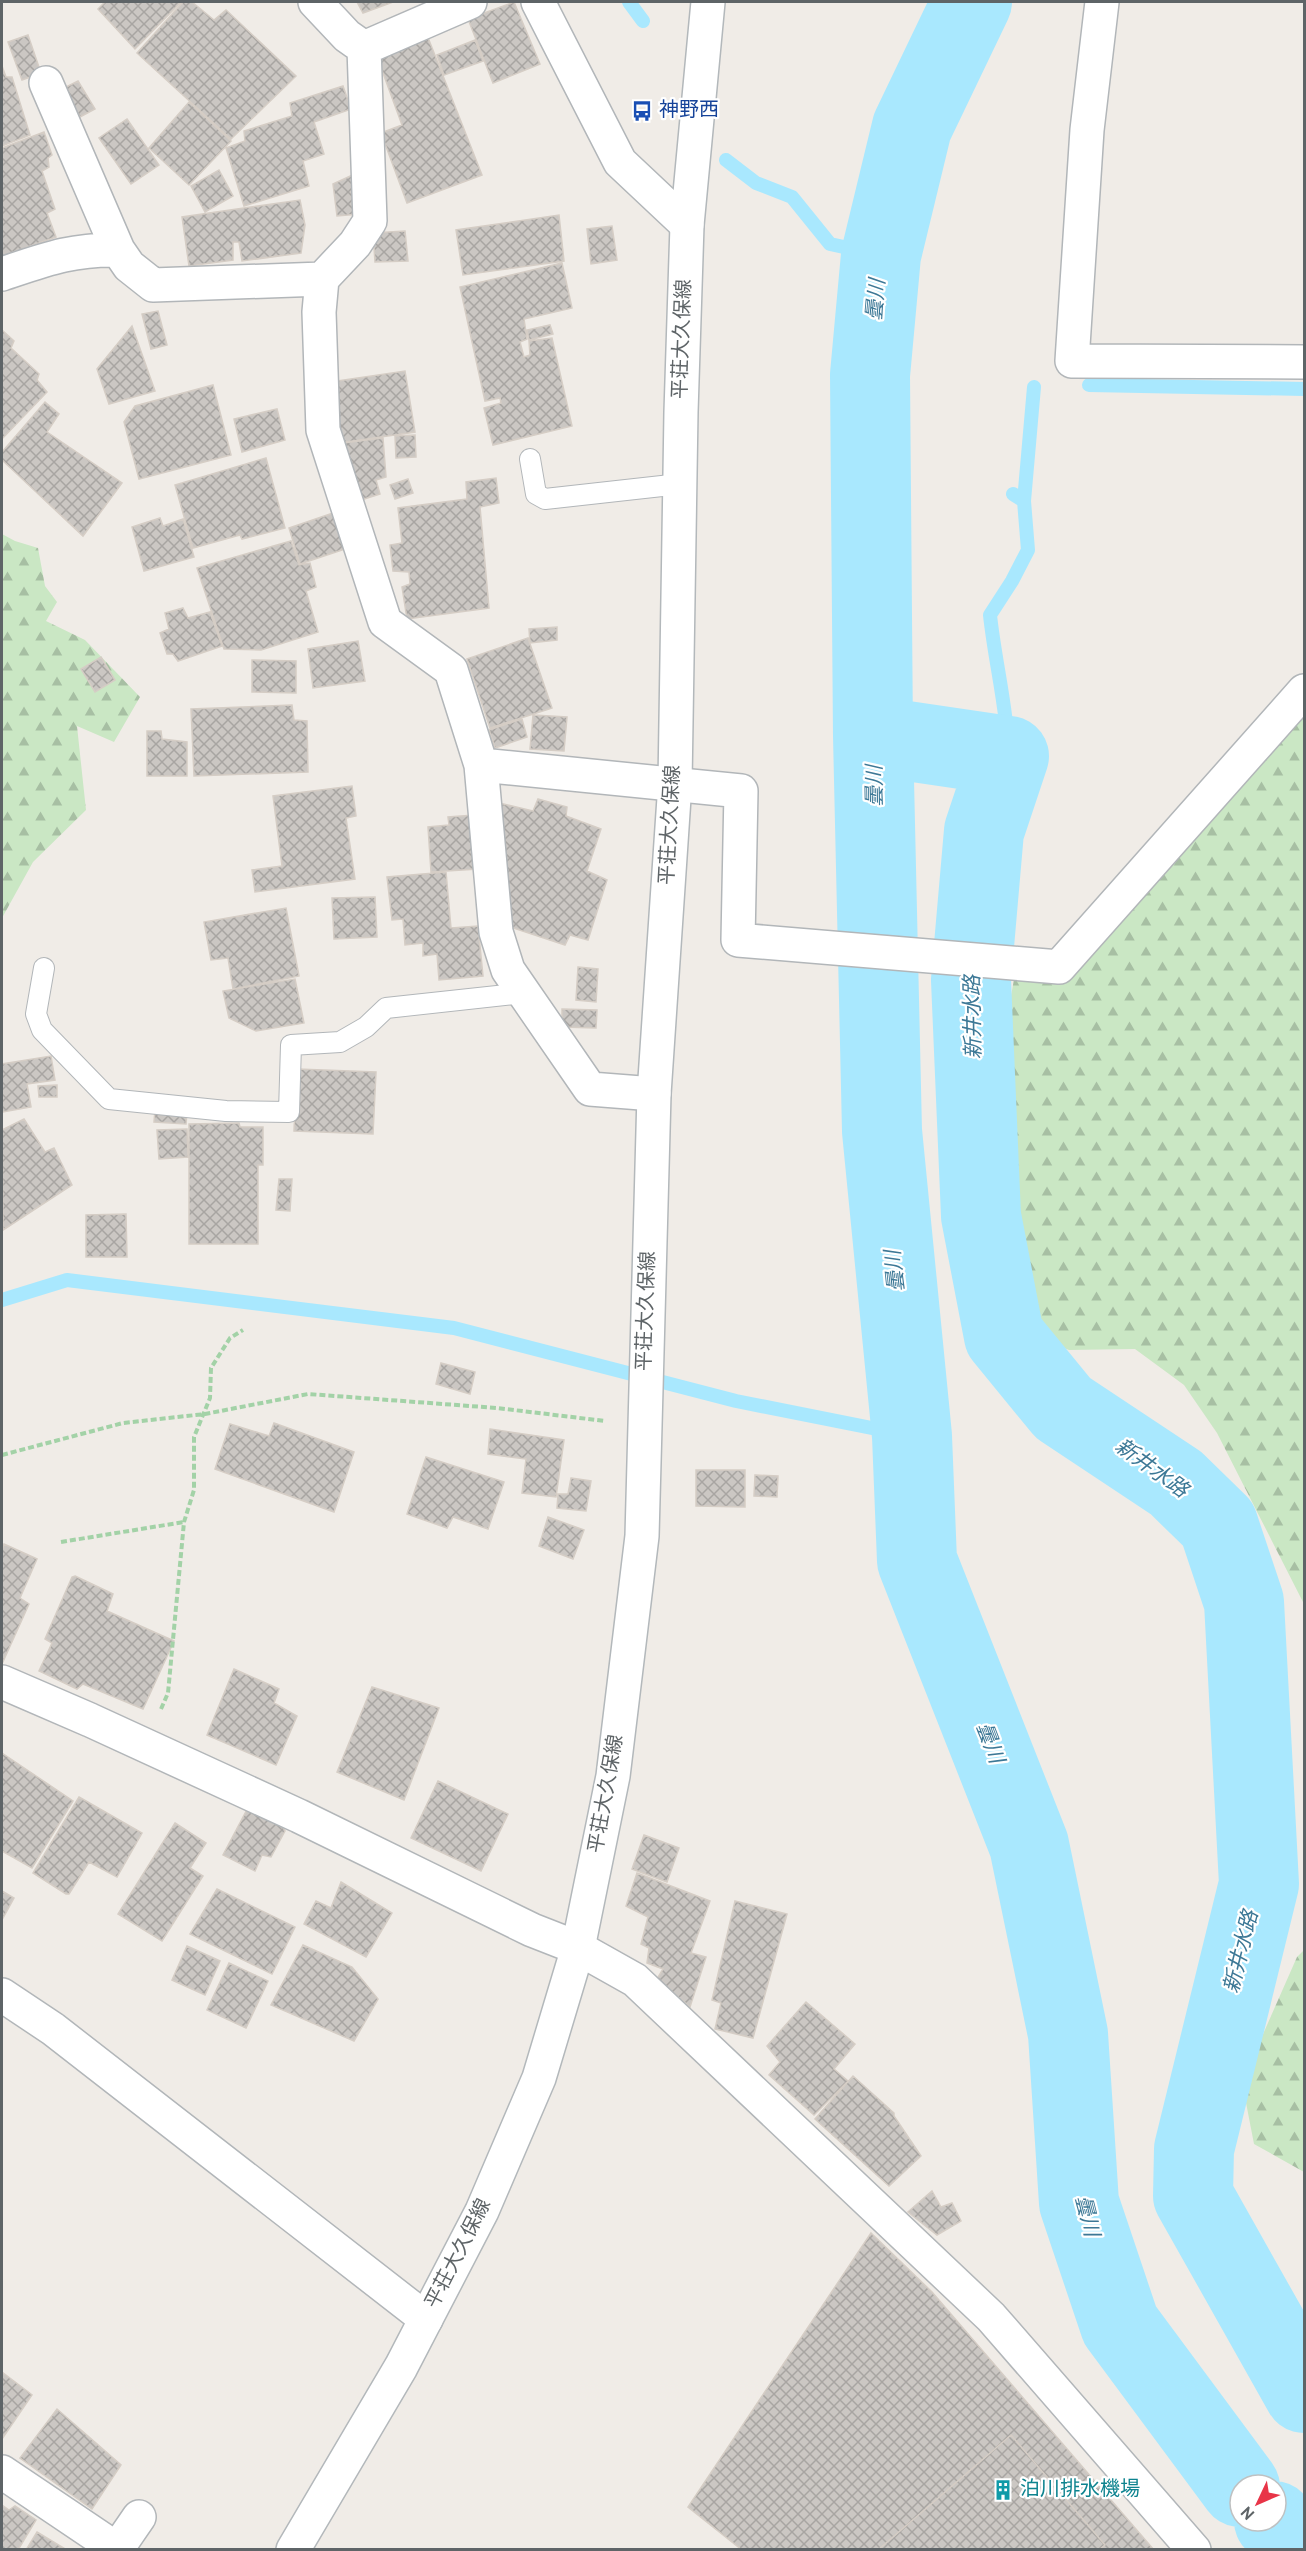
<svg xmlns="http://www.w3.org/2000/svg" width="1306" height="2551" viewBox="0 0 1306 2551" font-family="Overpass,'Noto Sans JP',sans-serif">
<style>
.forest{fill:url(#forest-firs)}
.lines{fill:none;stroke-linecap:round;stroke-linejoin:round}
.stream{stroke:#a9e8fe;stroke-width:14}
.river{stroke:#a9e8fe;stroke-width:80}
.building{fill:url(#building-cross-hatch);stroke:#d5cdc5;stroke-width:1.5}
.lane-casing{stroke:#b2b6b9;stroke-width:22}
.street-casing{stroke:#b2b6b9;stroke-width:36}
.secondary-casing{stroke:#b3b8bb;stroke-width:36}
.path{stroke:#a3d2a7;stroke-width:4;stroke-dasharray:6 3;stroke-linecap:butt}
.lane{stroke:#fff;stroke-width:20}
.street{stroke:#fff;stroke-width:33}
.secondary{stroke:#fff;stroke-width:33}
.labels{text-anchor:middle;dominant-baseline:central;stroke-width:4.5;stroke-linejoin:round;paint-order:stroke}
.transit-label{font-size:20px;fill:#164399;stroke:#fff;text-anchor:start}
.street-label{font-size:20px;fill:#5e6467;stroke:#fff}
.culture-label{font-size:20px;fill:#0d838f;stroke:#fff;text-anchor:start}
.water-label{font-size:21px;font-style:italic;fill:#3c7896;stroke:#fff}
</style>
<defs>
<pattern id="forest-firs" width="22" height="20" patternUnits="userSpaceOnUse" patternTransform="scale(1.5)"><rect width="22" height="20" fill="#cae7c4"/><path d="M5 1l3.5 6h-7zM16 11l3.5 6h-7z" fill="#a7bfa3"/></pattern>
<pattern id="building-cross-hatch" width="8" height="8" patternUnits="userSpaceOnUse" patternTransform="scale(1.5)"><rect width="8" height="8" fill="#cbc7c3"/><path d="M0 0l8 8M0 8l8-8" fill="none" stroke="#a8a5a2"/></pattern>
</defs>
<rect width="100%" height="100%" fill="#f0ece7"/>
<path class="forest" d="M 2,534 L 15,541 L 38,548 L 45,586 L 57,602 L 46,621 L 85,640 L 140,697 L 114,742 L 77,726 L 86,810 L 33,862 L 2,918 Z
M 1304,694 L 1304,1604 L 1217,1433 L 1184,1385 L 1135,1349 L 1069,1350 L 1028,1333 L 997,1236 L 999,1150 L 989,1072 L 1006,1023 L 1015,974 L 1065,945 Z
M 1304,1950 L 1304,2172 L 1254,2144 L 1242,2082 L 1297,1957 Z"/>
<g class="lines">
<path class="stream" d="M 629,2 L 643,21
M 726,160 L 756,183 L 792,197 L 830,244 L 881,255
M 1089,385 L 1304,389
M 1024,501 L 1034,387
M 1009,756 C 1007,708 995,662 990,615 L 1012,581 L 1028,550 L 1024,501 L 1013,494
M 2,1300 L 67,1280 L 454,1328 L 736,1401 L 912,1436"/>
<path class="river" d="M 972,2 L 912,127 L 881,255 L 870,375 L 873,736 L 882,1131 L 912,1436 L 917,1561 L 1029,1845 L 1068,2034 L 1079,2203 L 1120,2325 L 1240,2487
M 873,736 L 1009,756 L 984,831 L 971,980 L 981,1216 L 1004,1336 L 1063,1408 L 1176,1483 L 1218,1524 L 1244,1602 L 1259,1884 L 1194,2149 L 1193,2196 L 1304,2393
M 1274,2521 L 1303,2550"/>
</g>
<path class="building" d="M 105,2 L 181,2 L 135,49 L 98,9 Z
M 183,2 L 192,2 L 214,20 L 226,10 L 296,76 L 231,139 L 137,53 Z
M 357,2 L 393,2 L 363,13 Z
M 514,2 L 540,64 L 493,83 L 468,19 Z
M 28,35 L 41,73 L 22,80 L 8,42 Z
M 427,35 L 482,175 L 407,203 L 381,133 L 402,125 L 376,54 Z
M 475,40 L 483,61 L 444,75 L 437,55 Z
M 2,66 L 6,77 L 12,77 L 30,135 L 2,146 Z
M 78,81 L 95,109 L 80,117 L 62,89 Z
M 343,86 L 351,109 L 314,122 L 324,154 L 303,161 L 309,186 L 244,206 L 226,148 L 245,141 L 244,131 L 292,116 L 290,103 Z
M 189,102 L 231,141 L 189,185 L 149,148 Z
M 127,119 L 159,165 L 131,184 L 99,138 Z
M 44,132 L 52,155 L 48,158 L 49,167 L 42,171 L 55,209 L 47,213 L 56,237 L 2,256 L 2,148 Z
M 219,170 L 233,196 L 205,212 L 191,186 Z
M 357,173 L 359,214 L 337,216 L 333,184 Z
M 300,200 L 305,225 L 301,253 L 242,261 L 239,242 L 233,242 L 233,260 L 189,266 L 182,217 Z
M 559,215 L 564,261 L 463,275 L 456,230 Z
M 612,226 L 617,260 L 591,264 L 587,229 Z
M 405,231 L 408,261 L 375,262 L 373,233 Z
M 562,263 L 572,308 L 524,319 L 527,339 L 520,342 L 524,357 L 530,355 L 529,341 L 552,338 L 572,426 L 493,445 L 484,408 L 501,403 L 500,398 L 485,401 L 460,287 Z
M 158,311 L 167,345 L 151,349 L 142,314 Z
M 550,325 L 553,334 L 529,340 L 527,330 Z
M 132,326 L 155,391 L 109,404 L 97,369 Z
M 2,330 L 14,341 L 11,348 L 39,374 L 37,380 L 47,392 L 2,439 Z
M 405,371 L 415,432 L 339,443 L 331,382 Z
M 213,385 L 231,455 L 139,479 L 124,422 L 135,406 Z
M 45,402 L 59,414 L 47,432 L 122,483 L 83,536 L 2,460 L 2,452 Z
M 277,409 L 285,440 L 242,452 L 234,419 Z
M 415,435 L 416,457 L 396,458 L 395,436 Z
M 383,438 L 386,477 L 376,480 L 380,494 L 361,500 L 343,443 Z
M 266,458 L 285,528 L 242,539 L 240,535 L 193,548 L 175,485 Z
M 496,478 L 499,503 L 480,507 L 489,608 L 407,619 L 402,587 L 410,584 L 409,572 L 393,571 L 390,545 L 402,543 L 398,508 L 467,499 L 466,482 Z
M 408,479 L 413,493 L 395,499 L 390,485 Z
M 336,512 L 348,548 L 300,564 L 289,528 Z
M 160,518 L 163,526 L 183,519 L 194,557 L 144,571 L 132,527 Z
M 291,541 L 299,565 L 310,563 L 316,587 L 306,591 L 318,632 L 261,650 L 224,649 L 197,568 Z
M 183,608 L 188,618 L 210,612 L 222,646 L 178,661 L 173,654 L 167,654 L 160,633 L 169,629 L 165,613 Z
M 557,627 L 557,640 L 530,643 L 529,629 Z
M 528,638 L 552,708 L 490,728 L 467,659 Z
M 358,641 L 365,681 L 313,688 L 308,649 Z
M 101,657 L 115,680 L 95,692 L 81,669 Z
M 252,660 L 296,661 L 296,693 L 252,692 Z
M 292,705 L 294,720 L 307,721 L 308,772 L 194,776 L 191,709 Z
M 533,715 L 567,717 L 564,751 L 530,749 Z
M 522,719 L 527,737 L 495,748 L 489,730 Z
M 147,731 L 161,731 L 162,739 L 187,742 L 187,776 L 147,776 Z
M 352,786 L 356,816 L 346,818 L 355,879 L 255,892 L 252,870 L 282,866 L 273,796 Z
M 538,799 L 567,807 L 566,816 L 601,829 L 587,871 L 607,880 L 588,940 L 570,935 L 565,945 L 504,925 L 495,802 L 533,811 Z
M 474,815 L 478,869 L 431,872 L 428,827 L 449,825 L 448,817 Z
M 446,872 L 451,928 L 478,926 L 483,976 L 439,980 L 437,954 L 423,956 L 423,943 L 405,945 L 403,919 L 392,920 L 387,877 Z
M 375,897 L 377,937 L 334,939 L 332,898 Z
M 286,908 L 299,976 L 233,989 L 228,958 L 211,960 L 204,922 Z
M 578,967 L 598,969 L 596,1002 L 576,1000 Z
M 295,979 L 304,1023 L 256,1031 L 229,1018 L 223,991 Z
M 562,1009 L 597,1010 L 596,1028 L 562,1027 Z
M 51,1056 L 55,1080 L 27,1084 L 31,1107 L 2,1112 L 2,1064 Z
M 297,1069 L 376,1072 L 373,1134 L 294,1131 Z
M 57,1085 L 57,1097 L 39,1097 L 38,1086 Z
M 155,1110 L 187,1112 L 186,1124 L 154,1122 Z
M 24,1119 L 45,1152 L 54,1148 L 72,1185 L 3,1230 L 2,1130 Z
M 239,1123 L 240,1127 L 263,1127 L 263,1165 L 258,1165 L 258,1244 L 189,1244 L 189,1124 Z
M 187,1129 L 188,1157 L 159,1159 L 157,1130 Z
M 279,1179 L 292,1179 L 290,1211 L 276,1210 Z
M 126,1214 L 127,1257 L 86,1257 L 86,1215 Z
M 441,1363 L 475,1372 L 470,1394 L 436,1384 Z
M 274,1423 L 354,1452 L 334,1512 L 215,1469 L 230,1424 L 269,1436 Z
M 490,1429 L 564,1440 L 556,1497 L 522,1493 L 526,1459 L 488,1454 Z
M 426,1457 L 504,1482 L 488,1529 L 453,1517 L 447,1528 L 407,1514 Z
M 696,1470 L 745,1470 L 745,1507 L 696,1506 Z
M 755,1475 L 778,1476 L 777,1497 L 754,1496 Z
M 571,1478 L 591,1481 L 586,1511 L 557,1508 L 558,1494 L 568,1494 Z
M 548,1517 L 584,1530 L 573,1559 L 539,1546 Z
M 4,1544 L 37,1559 L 20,1598 L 29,1604 L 2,1664 L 2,1550 Z
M 75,1576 L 113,1594 L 107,1611 L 174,1641 L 143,1709 L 83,1684 L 77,1689 L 39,1671 L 52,1643 L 45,1639 L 72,1577 Z
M 234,1669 L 279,1689 L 274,1703 L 297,1716 L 276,1765 L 207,1735 Z
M 372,1687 L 439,1708 L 404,1800 L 337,1772 Z
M 2,1753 L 73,1801 L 32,1868 L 2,1851 Z
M 438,1781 L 508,1814 L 481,1871 L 411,1838 Z
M 79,1797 L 142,1833 L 117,1877 L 89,1862 L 69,1894 L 66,1894 L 33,1873 Z
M 251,1802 L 278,1816 L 285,1831 L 271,1857 L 262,1855 L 255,1871 L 223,1855 Z
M 175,1823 L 206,1843 L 190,1868 L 203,1876 L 162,1941 L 118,1914 Z
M 644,1835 L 679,1848 L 667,1882 L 632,1869 Z
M 637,1873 L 710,1901 L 691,1953 L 706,1957 L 690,2007 L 657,1979 L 663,1969 L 647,1963 L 649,1948 L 641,1944 L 648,1917 L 626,1906 Z
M 341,1882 L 392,1913 L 366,1957 L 304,1924 L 316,1901 L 331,1908 Z
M 217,1889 L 295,1927 L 272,1974 L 190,1934 Z
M 2,1891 L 14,1898 L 2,1920 Z
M 735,1901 L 787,1914 L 753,2038 L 715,2029 L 721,2003 L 712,2000 Z
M 303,1945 L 352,1967 L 378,1999 L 354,2041 L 271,2005 Z
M 187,1946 L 220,1961 L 205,1995 L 172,1980 Z
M 229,1963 L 268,1981 L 246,2028 L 207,2010 Z
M 806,2002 L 855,2044 L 834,2069 L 848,2081 L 814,2115 L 769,2075 L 780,2062 L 767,2046 Z
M 853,2076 L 894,2113 L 894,2116 L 921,2156 L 889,2186 L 815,2119 Z
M 932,2191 L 941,2207 L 952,2203 L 961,2221 L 937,2235 L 908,2212 Z
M 871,2233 L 932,2292 L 1154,2550 L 742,2550 L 688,2507 Z
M 2,2372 L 32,2395 L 2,2439 Z
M 57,2409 L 121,2465 L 92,2509 L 20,2458 Z
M 1011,2435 L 1105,2545 L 1099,2550 L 878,2550 Z
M 2,2505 L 9,2510 L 15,2506 L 36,2520 L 18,2550 L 2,2550 Z
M 37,2532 L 67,2550 L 26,2550 Z"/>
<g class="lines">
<g class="lane-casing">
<path id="lane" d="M 530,459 L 536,494 L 545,499 L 680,484
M 44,968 L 36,1014 L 42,1030 L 109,1099 L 226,1111 L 289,1112 L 291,1045 L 340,1042 L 366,1027 L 386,1008 L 524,993"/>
</g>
<g class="street-casing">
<path id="street" d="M 315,2 L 347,36 L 364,48 L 370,221 L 355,244 L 322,279
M 538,2 L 620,162 L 687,225
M 1102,2 L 1087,130 L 1072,361 L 1304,362
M 364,48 L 470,2
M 46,83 L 118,250
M 2,274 C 44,260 71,249 118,250 L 129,266 L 153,285 L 322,279 L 319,312 L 323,430 L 385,622 L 451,670 L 481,765 L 496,932 L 508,970 L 590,1089 L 654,1094
M 481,765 L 741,791 L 738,940 L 1059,967 L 1304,691
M 2,1682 L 90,1720 L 299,1816 L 532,1930 L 578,1948 L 635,1980 L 991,2317 L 1194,2550
M 2,1995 L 53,2029 L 426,2319
M 2,2472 L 118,2550
M 117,2549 L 139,2517"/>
</g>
<g class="secondary-casing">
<path id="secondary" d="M 293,2550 L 401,2367 L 482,2211 L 539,2078 L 578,1948 L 613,1776 L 642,1536 L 654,1094 L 675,783 L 681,412 L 687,225 L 708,2"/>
</g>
<path class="path" d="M 2,1455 L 123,1423 L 205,1414 L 308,1394 L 497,1408 L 605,1421
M 61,1542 L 184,1522
M 161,1709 L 168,1693 L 184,1522 L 194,1490 L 194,1437 L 210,1398 L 211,1368 L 230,1338 L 243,1330"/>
<use href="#lane" class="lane"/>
<use href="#street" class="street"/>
<use href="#secondary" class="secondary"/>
</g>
<defs>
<g id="bus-bare" transform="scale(1.62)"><path d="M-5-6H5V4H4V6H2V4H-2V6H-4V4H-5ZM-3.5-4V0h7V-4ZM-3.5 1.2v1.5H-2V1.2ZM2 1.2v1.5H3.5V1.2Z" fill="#1a4fb4" stroke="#fff" stroke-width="2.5" paint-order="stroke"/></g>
<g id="building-bare" transform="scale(1.62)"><path d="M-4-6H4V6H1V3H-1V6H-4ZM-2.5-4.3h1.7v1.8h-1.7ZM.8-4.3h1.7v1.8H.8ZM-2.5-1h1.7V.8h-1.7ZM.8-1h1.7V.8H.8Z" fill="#0f9aa8" stroke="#fff" stroke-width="2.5" paint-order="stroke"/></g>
</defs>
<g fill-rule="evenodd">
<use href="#bus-bare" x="642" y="111"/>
<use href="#building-bare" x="1003" y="2490"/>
</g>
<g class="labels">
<g class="transit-label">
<text x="659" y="111">神野西</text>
</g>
<g class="street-label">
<text transform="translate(683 339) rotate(-88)">平荘大久保線</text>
<text transform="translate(671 825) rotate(-87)">平荘大久保線</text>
<text transform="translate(647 1311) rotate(-88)">平荘大久保線</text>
<text transform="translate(607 1794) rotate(-80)">平荘大久保線</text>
<text transform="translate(459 2254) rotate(-63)">平荘大久保線</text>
</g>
<g class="culture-label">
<text x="1020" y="2490">泊川排水機場</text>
</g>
<g class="water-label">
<text transform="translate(877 300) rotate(-85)">曇川</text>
<text transform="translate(876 786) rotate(-91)">曇川</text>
<text transform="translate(974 1017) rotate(-91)">新井水路</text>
<text transform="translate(896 1271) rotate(-96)">曇川</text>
<text transform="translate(1151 1469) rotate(36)">新井水路</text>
<text transform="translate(989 1743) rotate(69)">曇川</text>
<text transform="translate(1242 1952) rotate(-76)">新井水路</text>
<text transform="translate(1086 2216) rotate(76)">曇川</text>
</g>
</g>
<rect width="1306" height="2551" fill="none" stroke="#5e6467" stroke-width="6"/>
<g transform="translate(1258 2503) rotate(226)"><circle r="28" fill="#ffffff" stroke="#bfc1c2" stroke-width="1.5"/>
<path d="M0-4.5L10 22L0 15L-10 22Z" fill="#e83548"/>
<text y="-9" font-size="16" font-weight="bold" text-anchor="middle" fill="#5e6467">N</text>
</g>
</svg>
